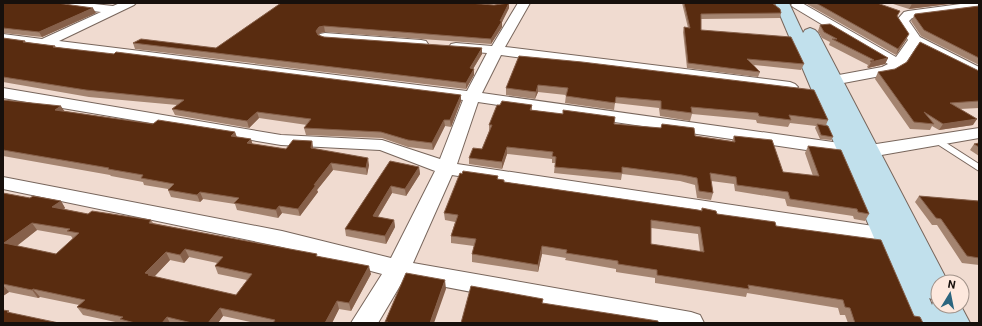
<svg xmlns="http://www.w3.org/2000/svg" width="982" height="326" viewBox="0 0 982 326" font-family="Roboto,sans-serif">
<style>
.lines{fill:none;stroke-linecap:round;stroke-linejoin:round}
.lane-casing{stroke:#78665c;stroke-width:2}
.street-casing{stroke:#78665c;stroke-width:2}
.secondary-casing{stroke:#78665c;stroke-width:2}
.lane{fill:#fff;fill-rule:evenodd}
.street{fill:#fff;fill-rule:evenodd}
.secondary{fill:#c1e0ec;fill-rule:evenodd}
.wall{fill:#a48470;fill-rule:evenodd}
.shaded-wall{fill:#86604a}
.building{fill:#592c10;stroke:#86604a;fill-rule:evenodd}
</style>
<rect width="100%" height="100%" fill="#f0dbd0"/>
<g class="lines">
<g class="lane-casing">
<path id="lane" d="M 937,137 L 979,164 L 979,171 L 934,142 L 933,140 L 934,138 Z"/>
</g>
<g class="street-casing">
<path id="street" d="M 48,3 L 85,3 L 113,6 L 120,3 L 136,3 L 134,5 L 59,41 L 467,91 L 487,53 L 451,50 L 449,47 L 451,44 L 456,43 L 492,46 L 518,3 L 530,3 L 505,47 L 790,82 L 795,84 L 798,87 L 795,90 L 790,92 L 501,55 L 482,93 L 847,144 L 854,146 L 856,150 L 854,154 L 847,156 L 478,102 L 457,164 L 887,228 L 895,230 L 898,236 L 895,242 L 887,244 L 452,175 L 413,263 L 691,312 L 700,315 L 704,323 L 633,323 L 404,279 L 378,323 L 351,323 L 382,274 L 282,247 L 3,189 L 3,177 L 282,231 L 391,258 L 435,171 L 380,150 L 281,145 L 3,98 L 3,88 L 281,135 L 382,140 L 440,159 L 463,100 L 3,42 L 3,34 L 42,39 L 101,12 L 54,6 L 50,5 Z
M 793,3 L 802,3 L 896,57 L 908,40 L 896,21 L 904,12 L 908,11 L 968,3 L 979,3 L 979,9 L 912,18 L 909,21 L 920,37 L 979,67 L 979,77 L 917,46 L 903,67 L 891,74 L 833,85 L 828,83 L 825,80 L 828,77 L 882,67 L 888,64 L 793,7 L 791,5 Z
M 325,33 L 421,40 L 426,41 L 428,44 L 426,47 L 421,48 L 320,40 L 318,37 L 320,34 Z
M 979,128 L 979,138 L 870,157 L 863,155 L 861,151 L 863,147 L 870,145 Z"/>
</g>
<g class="secondary-casing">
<path id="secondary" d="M 775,3 L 789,3 L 803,33 L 805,30 L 810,28 L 815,30 L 818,33 L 948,282 L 938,282 L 938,306 L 961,306 L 970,323 L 910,323 ZM 929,298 L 934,300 L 932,305 Z"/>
</g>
<use href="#lane" class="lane"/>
<use href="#street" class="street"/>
<use href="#secondary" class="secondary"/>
</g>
<path class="wall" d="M 3,3 L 96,13 L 42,37 L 3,33 Z
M 99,3 L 116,3 L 113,4 Z
M 281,3 L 509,8 L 502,22 L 502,27 L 491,44 L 325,32 L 320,33 L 318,35 L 324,37 L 482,54 L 473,69 L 474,75 L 466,89 L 135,49 L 133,43 L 216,48 Z
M 682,3 L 772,3 L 781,13 L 780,18 L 701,19 L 701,30 L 804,64 L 801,70 L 754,65 L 760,72 L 758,77 L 687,68 L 683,32 L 684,27 L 688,28 Z
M 805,3 L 877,3 L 897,17 L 906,40 L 896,55 Z
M 890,3 L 957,3 L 909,9 Z
M 979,6 L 979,65 L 921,36 L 911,21 L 914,16 Z
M 820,25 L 888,58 L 885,64 L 868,68 L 867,67 L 868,65 L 829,45 L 830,42 L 822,38 L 818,31 Z
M 3,38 L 25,41 L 26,42 L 55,46 L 56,47 L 461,101 L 451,127 L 445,126 L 433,150 L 408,147 L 382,138 L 306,135 L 304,128 L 307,125 L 259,118 L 249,128 L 175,115 L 172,109 L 177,105 L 89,97 L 3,82 Z
M 519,56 L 828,120 L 826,125 L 833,137 L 831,140 L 820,139 L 815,128 L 816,126 L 790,123 L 788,127 L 757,123 L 756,120 L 692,114 L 690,121 L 660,116 L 659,108 L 615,103 L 614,110 L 565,103 L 566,95 L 538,92 L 535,99 L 506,95 L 506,88 Z
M 979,71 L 979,108 L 960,109 L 973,125 L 939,130 L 932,126 L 930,130 L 910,129 L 875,79 L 878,72 Z
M 3,100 L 64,111 L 153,124 L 235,132 L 237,137 L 251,139 L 252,144 L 286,149 L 312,141 L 313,148 L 369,165 L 367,175 L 333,170 L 317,190 L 318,192 L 300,216 L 282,213 L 278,218 L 237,210 L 235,204 L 203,199 L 200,202 L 171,197 L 168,190 L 168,189 L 144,185 L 143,182 L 111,176 L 110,175 L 3,156 Z
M 532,105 L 532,111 L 695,136 L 732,141 L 734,136 L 783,172 L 813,176 L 805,153 L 808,146 L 869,214 L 865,221 L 854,219 L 853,216 L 787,206 L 785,199 L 735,191 L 734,184 L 711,181 L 713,193 L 711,200 L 697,198 L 695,185 L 680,181 L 622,174 L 621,180 L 554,173 L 555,163 L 552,163 L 552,159 L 507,154 L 502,169 L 469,164 L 469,158 L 482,149 L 489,131 L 489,125 Z
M 979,143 L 979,156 L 970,150 L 974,144 Z
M 390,161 L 419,167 L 420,174 L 406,196 L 392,193 L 378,217 L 394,220 L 395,227 L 386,244 L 346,236 L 345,229 Z
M 498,176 L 498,179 L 504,182 L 698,210 L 701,211 L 702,208 L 717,214 L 776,226 L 914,316 L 923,323 L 848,323 L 845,315 L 840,315 L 838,308 L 747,293 L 746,297 L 655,283 L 655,278 L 616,272 L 616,269 L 565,260 L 566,258 L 542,254 L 538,272 L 472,262 L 472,254 L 474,246 L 451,243 L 451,236 L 455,222 L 445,220 L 444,213 ZM 651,228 L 698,234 L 700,252 L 651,244 Z
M 3,193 L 30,198 L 61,201 L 65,208 L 64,209 L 88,214 L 151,220 L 153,223 L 318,256 L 371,274 L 351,311 L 339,309 L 332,323 L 255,323 L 223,316 L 218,323 L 120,323 L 83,315 L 77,307 L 79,305 L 40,297 L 38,298 L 9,292 L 3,296 ZM 37,230 L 71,236 L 73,239 L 56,254 L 17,246 ZM 189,257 L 217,263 L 215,266 L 218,274 L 247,280 L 236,295 L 154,277 L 170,260 L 184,263 Z
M 919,196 L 979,201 L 979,265 L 962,263 L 937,225 L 932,225 L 915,202 Z"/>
<path class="shaded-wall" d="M 509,3 L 509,8 L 502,22 L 502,27 L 491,44 L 491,39 Z
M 921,3 L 957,3 L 909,9 L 912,4 Z
M 93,8 L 96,13 L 42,37 L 39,32 Z
M 324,26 L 325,32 L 320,33 L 317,36 L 316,31 L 319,27 Z
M 909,34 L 906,40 L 896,55 L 898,49 Z
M 482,48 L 482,54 L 470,74 L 470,68 Z
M 888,58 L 885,64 L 868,68 L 871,62 Z
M 474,69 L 474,75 L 466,89 L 466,83 Z
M 538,85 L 538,92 L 535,99 L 536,92 Z
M 461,95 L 461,101 L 451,127 L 450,120 Z
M 61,106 L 65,112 L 55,110 Z
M 257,112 L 259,118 L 249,128 L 247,121 Z
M 977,119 L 973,125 L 939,130 L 943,124 Z
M 444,120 L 445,126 L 433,150 L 432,143 Z
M 235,132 L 237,139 L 231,136 Z
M 251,139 L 253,146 L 247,143 Z
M 312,141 L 313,148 L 311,148 Z
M 507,147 L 507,154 L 502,169 L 502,162 Z
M 368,158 L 369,165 L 367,175 L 366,168 Z
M 331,163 L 333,170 L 317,190 L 318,192 L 300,216 L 298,209 L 314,185 Z
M 419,167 L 420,174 L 406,196 L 405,189 Z
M 391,186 L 392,193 L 374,223 L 373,216 Z
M 200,192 L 203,199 L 200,202 L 197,195 Z
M 61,201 L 65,208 L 57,215 L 52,207 Z
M 279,206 L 282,213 L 278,218 L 276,210 Z
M 394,220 L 395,227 L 386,244 L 385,236 Z
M 32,223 L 37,230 L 10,251 L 4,243 Z
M 542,246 L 542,254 L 538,272 L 538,265 Z
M 185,249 L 189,257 L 184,263 L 180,255 Z
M 166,252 L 170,260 L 152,279 L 145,273 Z
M 369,266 L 371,274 L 351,311 L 349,303 Z
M 445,280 L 446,289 L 434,323 L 430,323 Z
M 3,285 L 9,292 L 3,296 Z
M 33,289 L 40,297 L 38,298 L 32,290 Z
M 337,301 L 339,309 L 332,323 L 325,323 Z
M 220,308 L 223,316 L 218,323 L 208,323 Z
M 167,317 L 170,323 L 162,323 Z"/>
<path class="building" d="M 3,3 L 57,3 L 93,8 L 39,32 L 3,28 Z
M 281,3 L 469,3 L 494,5 L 509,3 L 500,21 L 502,21 L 491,39 L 324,26 L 319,27 L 316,31 L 318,35 L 324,37 L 482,48 L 470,68 L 474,69 L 466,83 L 133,43 L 141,39 L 216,48 Z
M 684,3 L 772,3 L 780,9 L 781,13 L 701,14 L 701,30 L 791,37 L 804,64 L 747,59 L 760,72 L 688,63 L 684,27 L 690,28 Z
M 816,3 L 877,3 L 900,11 L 897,16 L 909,34 L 898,49 Z
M 908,3 L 921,3 L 912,4 Z
M 979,6 L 979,58 L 924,30 L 914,16 L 915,14 Z
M 830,24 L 888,58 L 871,62 L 870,61 L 874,60 L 832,39 L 837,39 L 824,32 L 820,25 Z
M 3,38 L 25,41 L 23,42 L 55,46 L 53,47 L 114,54 L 116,52 L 461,95 L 450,120 L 444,120 L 432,143 L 408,140 L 381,132 L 304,128 L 311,119 L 257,112 L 247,121 L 172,109 L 184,100 L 86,90 L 3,77 Z
M 920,42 L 979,71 L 979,101 L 950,103 L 977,119 L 943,124 L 924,112 L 934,124 L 914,122 L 878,72 L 895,69 L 907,62 Z
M 519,56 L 582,62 L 814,90 L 828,120 L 789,115 L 791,120 L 759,116 L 758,113 L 691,107 L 692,113 L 661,109 L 661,101 L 616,97 L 615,103 L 566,96 L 568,88 L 538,85 L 536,92 L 506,88 Z
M 3,100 L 61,106 L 55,110 L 153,124 L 158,120 L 235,132 L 231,136 L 251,139 L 247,143 L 286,149 L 293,140 L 312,141 L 311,148 L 368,158 L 366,168 L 331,163 L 314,185 L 316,185 L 298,209 L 279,206 L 276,210 L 234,203 L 239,198 L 200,192 L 197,195 L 168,190 L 174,184 L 141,178 L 143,175 L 108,169 L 109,168 L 3,150 Z
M 502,101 L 532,105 L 530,110 L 563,114 L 563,110 L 615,117 L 614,124 L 661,128 L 662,124 L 694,128 L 695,136 L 735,142 L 734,136 L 772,140 L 783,172 L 819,176 L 808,146 L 841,150 L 869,214 L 858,212 L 857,209 L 790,199 L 788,192 L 737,185 L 736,177 L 710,173 L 713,193 L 699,191 L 697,178 L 682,175 L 622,167 L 622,173 L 555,167 L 556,157 L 552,156 L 553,152 L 507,147 L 502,162 L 469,158 L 473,148 L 482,149 L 492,125 L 489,125 L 497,105 L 500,105 Z
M 817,124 L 828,126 L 833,137 L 821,135 Z
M 979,143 L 979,147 L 974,144 Z
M 390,161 L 419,167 L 405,189 L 391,186 L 373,216 L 394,220 L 385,236 L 345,229 Z
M 463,171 L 498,176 L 497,179 L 504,180 L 504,182 L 698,210 L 702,211 L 702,208 L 716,211 L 717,214 L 775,222 L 776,226 L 881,240 L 914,316 L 920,317 L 923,323 L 855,323 L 850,308 L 845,307 L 843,300 L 748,285 L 749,289 L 657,275 L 657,270 L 618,264 L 618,261 L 566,253 L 567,250 L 542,246 L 538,265 L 472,254 L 476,239 L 451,236 L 458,215 L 444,213 L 460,173 L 462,174 ZM 651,220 L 700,227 L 704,252 L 651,244 Z
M 3,193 L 30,198 L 33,196 L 61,201 L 52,207 L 88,214 L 92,211 L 151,220 L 149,223 L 317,254 L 316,256 L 369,266 L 349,303 L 337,301 L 325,323 L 273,323 L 275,320 L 220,308 L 208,323 L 192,323 L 167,317 L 162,323 L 135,323 L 120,319 L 123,317 L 77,307 L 85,300 L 33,289 L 32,290 L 3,284 ZM 32,223 L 70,229 L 67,231 L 79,233 L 56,254 L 4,243 ZM 185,249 L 223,257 L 215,266 L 252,274 L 236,295 L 148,275 L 149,274 L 145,273 L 166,252 L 180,255 Z
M 919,196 L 979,201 L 979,258 L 967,256 L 941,219 L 936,218 Z
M 406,273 L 445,280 L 430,323 L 388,323 L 388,322 L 385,322 Z
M 471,286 L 543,299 L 542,303 L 658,321 L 658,323 L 461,323 Z
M 3,310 L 9,311 L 7,312 L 59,323 L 3,323 Z"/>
<rect width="982" height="326" fill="none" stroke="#17100c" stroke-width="8"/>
<g transform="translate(950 294) rotate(10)"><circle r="19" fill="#fde8dd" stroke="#a19289"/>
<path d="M0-3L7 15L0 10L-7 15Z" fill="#2c667f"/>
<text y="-6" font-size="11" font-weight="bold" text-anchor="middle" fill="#17100c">N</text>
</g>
</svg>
